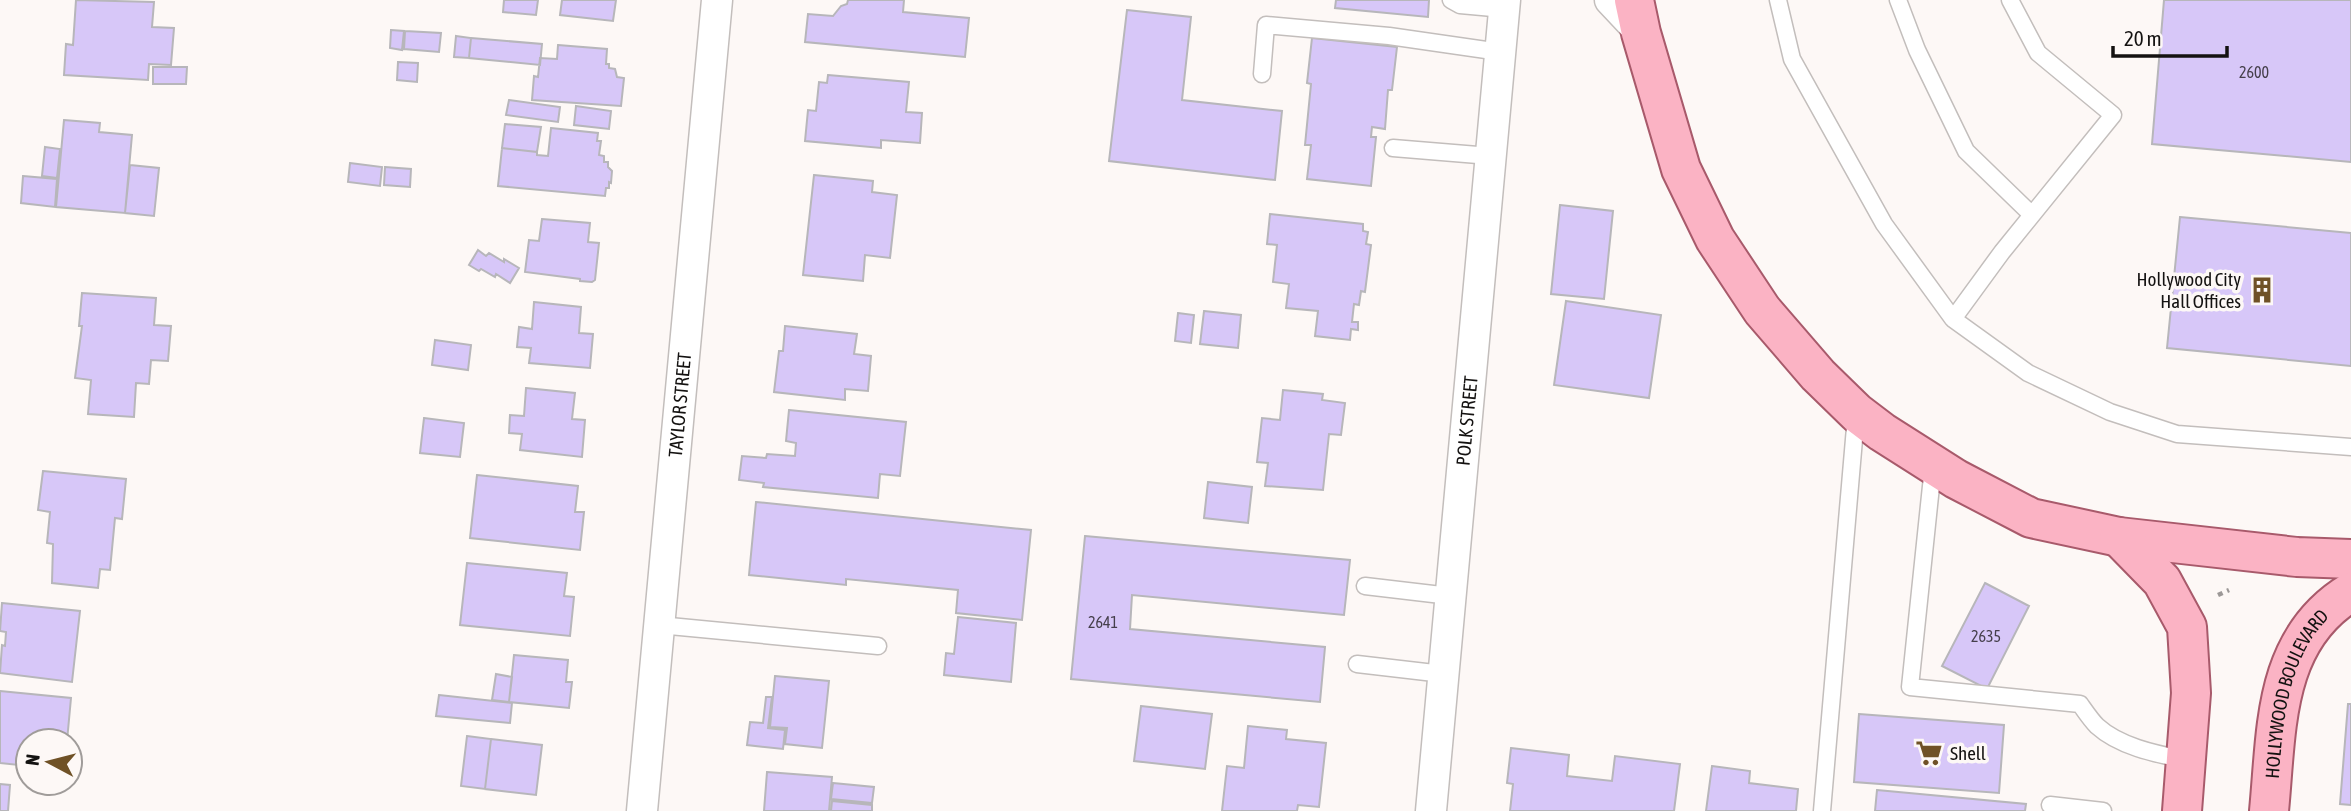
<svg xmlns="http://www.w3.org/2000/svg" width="2351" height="811" viewBox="0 0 2351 811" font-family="'Asap Condensed',sans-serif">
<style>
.building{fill:#d7c7f8;stroke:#b7b6ba;stroke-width:2}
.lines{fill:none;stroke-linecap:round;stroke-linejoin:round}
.lane-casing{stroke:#c3bebc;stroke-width:19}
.street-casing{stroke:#c3bebc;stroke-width:33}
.primary-casing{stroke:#a85a6b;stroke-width:42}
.path{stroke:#9c9897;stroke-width:4.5;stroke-dasharray:5 5;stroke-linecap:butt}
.lane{stroke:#fff;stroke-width:16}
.street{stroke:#fff;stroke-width:30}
.primary{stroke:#fbb3c4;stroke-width:38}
.labels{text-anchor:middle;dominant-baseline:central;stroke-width:7;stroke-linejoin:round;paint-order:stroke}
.number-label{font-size:16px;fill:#453f4b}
.poi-label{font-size:19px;fill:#141211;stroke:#fdf8f6;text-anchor:end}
.street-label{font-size:19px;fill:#141211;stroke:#fdf8f6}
</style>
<rect width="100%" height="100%" fill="#fdf8f6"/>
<path class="building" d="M 76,0 L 154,2 L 152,27 L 174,28 L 171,65 L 149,64 L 148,80 L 64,75 L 66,44 L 73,45 Z
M 504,0 L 538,0 L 536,15 L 503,12 Z
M 562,0 L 616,0 L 613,21 L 560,15 Z
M 848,0 L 904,0 L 903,12 L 969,18 L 965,57 L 805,42 L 808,14 L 833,16 L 841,6 L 847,4 Z
M 1336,0 L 1429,0 L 1428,17 L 1335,8 Z
M 2164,0 L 2351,0 L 2351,162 L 2152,144 Z
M 1127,10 L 1191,17 L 1182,100 L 1282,111 L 1275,180 L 1109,161 Z
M 391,30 L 404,31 L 402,50 L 390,48 Z
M 405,31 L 441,33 L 439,52 L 404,49 Z
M 456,36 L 471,38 L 469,58 L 454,57 Z
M 471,38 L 542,44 L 540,65 L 469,58 Z
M 1312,38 L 1397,47 L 1392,90 L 1388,90 L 1385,129 L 1372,127 L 1371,137 L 1376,137 L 1371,186 L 1307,179 L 1311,145 L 1305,145 L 1311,84 L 1307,83 Z
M 558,45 L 607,49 L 606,64 L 609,64 L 609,68 L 615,69 L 617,77 L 624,78 L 621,106 L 532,100 L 534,76 L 538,77 L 540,58 L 557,59 Z
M 398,62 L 418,63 L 417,82 L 397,80 Z
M 153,67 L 187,67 L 186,84 L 153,84 Z
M 828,75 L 909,82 L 906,112 L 922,113 L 920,143 L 881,140 L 881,148 L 805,141 L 808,110 L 816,111 L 819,82 L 827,83 Z
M 509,100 L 560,107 L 558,122 L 506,115 Z
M 576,106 L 611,111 L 609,129 L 574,125 Z
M 64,120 L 100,123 L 99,132 L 132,135 L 125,213 L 56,207 Z
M 505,124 L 541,127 L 537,152 L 502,148 Z
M 551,128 L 598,133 L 597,141 L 601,141 L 599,155 L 604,156 L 604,162 L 608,162 L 608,167 L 612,171 L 611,183 L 609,182 L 609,188 L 606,188 L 605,196 L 498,186 L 502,148 L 537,152 L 537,155 L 548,156 Z
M 45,147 L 60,149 L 57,178 L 42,176 Z
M 350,163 L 382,167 L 380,186 L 348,182 Z
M 130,165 L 159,168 L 154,216 L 125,213 Z
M 385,167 L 411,169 L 410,187 L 384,185 Z
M 814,175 L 873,181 L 872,192 L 897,195 L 890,258 L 865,255 L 863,281 L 803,275 Z
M 23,176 L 57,179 L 55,207 L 21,203 Z
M 1560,205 L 1613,211 L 1604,299 L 1551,294 Z
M 1270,214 L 1363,224 L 1363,231 L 1368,232 L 1366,244 L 1371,245 L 1365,292 L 1361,291 L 1359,305 L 1354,304 L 1352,322 L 1358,322 L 1358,330 L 1351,329 L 1350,340 L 1315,336 L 1318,311 L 1286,308 L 1289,284 L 1273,282 L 1277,245 L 1267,244 Z
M 2180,217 L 2351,233 L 2351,366 L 2167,348 Z
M 542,219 L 590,223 L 588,242 L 599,243 L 595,280 L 592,282 L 580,281 L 580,279 L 525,272 L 529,240 L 539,241 Z
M 478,250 L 486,256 L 489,253 L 504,262 L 504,259 L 519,268 L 510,283 L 496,274 L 495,277 L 481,269 L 479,271 L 469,265 Z
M 82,293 L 156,298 L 154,325 L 171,326 L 168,361 L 151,360 L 149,384 L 136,383 L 134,417 L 88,414 L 91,380 L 75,378 L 82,326 L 79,326 Z
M 1566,301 L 1661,315 L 1649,398 L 1554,385 Z
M 534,302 L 581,307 L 579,333 L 593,334 L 590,368 L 529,363 L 531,348 L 517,347 L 519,327 L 532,329 Z
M 1204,311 L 1241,315 L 1238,348 L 1200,344 Z
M 1178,313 L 1194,315 L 1191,343 L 1175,341 Z
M 785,326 L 857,334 L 854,354 L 871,356 L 868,391 L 845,389 L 845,400 L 774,392 L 779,351 L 783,351 Z
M 435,340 L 471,345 L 468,370 L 432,365 Z
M 526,388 L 575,393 L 572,419 L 585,420 L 582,457 L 520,450 L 522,434 L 509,433 L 510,415 L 524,416 Z
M 1283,390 L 1323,394 L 1322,400 L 1345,403 L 1341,435 L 1329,434 L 1323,490 L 1265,486 L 1268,463 L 1257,462 L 1262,418 L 1280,420 Z
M 789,410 L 906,422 L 900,476 L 880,474 L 878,498 L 763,487 L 764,483 L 739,480 L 742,456 L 766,458 L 767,454 L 795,456 L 796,443 L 786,441 Z
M 424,418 L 464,423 L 460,457 L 420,453 Z
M 43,471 L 126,479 L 122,519 L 115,518 L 110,570 L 100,569 L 98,588 L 52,583 L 53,544 L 47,543 L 50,512 L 38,510 Z
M 477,475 L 578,486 L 575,512 L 584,512 L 580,550 L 470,538 Z
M 1208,482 L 1252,487 L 1248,523 L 1204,518 Z
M 756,502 L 1031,530 L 1022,620 L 956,613 L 958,590 L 846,579 L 846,585 L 749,575 Z
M 1085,536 L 1350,560 L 1344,615 L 1132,595 L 1130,629 L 1325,647 L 1320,702 L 1071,679 Z
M 467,563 L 567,573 L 564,596 L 574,597 L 570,636 L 460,625 Z
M 1985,583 L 2029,606 L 1987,689 L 1942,666 Z
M 2,603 L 80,611 L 72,682 L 0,673 L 2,645 L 5,646 L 6,632 L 0,631 Z
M 958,617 L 1016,623 L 1011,682 L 944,675 L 946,653 L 954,654 Z
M 514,655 L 568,660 L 566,682 L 572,682 L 569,708 L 509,702 Z
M 496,674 L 512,677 L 509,702 L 492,700 Z
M 775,676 L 829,681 L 822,748 L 785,744 L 787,728 L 770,727 Z
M 0,691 L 71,698 L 67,741 L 28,741 L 28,766 L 0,763 Z
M 439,695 L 512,703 L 510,723 L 436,716 Z
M 766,697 L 772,697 L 768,728 L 785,730 L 783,749 L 747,745 L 750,722 L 763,723 Z
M 2348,704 L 2351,704 L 2351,805 L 2340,804 Z
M 1141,706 L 1212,714 L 1205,769 L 1134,761 Z
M 1859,714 L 2004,725 L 1999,793 L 1854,782 Z
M 1248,726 L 1287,730 L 1286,739 L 1326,743 L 1319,807 L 1298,805 L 1297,811 L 1222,811 L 1227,766 L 1244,768 Z
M 467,736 L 491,739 L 485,789 L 461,786 Z
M 491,739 L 542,745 L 536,795 L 485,789 Z
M 1511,748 L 1569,755 L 1567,776 L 1612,781 L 1615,756 L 1680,764 L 1674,811 L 1510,811 L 1513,784 L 1507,783 Z
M 1712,766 L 1750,771 L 1749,783 L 1798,789 L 1796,811 L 1706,811 Z
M 767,772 L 832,777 L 829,811 L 764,811 Z
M 833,783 L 874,787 L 872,803 L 831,799 Z
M 0,784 L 10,785 L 8,811 L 0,811 Z
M 1877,790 L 2026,804 L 2025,811 L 1875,811 Z
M 832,801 L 872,805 L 872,811 L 831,811 Z"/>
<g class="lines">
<g class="lane-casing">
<path id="lane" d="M 1451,0 L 1460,5 L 1504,9
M 1778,0 L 1792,59 L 1884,224 L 1953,319
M 1898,0 L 1917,50 L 1966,151 L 2032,215
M 2010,0 L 2038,53 L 2113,115 L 2002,252 L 1953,319 L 2028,373 L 2110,412 L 2177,434 L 2351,447
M 1262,74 L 1266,25 L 1389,36 L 1500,52
M 1393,148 L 1490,156
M 1933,467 L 1910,687 L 2080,704 C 2085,711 2091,720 2097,726 C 2120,747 2157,754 2186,760
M 1365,586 L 1450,596
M 659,625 L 878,646
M 1357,664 L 1443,674
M 2050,805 L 2103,811
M 1822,811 L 1856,416"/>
</g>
<g class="street-casing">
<g id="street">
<path d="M 1610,0 L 1641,33"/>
<path id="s1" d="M 642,811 L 717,0"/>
<path id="s2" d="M 1431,811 L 1505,0"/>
</g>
</g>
<g class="primary-casing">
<g id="primary">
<path d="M 1634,0 L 1641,33 L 1681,169 L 1715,239 L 1762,310 L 1818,375 L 1857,413 L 1882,432 L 1956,479 L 2031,518 L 2119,537 L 2297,557 L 2351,559"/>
<path d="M 2119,537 L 2162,581 L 2187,627 L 2191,693 L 2182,811"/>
<path id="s3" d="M 2269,811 C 2277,730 2272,640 2351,592"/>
</g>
</g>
<path class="path" d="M 2218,595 L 2229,590"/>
<use href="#lane" class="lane"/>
<use href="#street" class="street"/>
<use href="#primary" class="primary"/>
</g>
<defs>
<g id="building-bare" transform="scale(2.1)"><path d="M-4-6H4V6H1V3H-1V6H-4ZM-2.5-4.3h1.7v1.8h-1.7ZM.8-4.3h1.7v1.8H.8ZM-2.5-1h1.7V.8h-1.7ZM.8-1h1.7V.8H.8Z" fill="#6f5126" stroke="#fdf8f6" stroke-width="2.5" paint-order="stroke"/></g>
<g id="supermarket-bare" transform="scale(2.1)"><path d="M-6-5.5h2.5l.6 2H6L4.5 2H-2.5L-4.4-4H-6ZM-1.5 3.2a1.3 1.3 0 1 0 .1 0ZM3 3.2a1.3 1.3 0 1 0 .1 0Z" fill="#6f5126" stroke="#fdf8f6" stroke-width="2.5" paint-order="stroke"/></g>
</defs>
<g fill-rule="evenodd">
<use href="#building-bare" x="2262" y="290"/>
<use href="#supermarket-bare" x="1929" y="753"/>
</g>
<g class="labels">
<g class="number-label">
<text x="2254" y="72">2600</text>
<text x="1103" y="622">2641</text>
<text x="1986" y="636">2635</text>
</g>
<g class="poi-label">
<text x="2241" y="279">Hollywood City<tspan x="2241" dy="22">Hall Offices</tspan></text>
<text x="1950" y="753" text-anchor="start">Shell</text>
</g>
<g class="street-label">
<text stroke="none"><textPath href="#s1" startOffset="408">TAYLOR STREET</textPath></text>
<text stroke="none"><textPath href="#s2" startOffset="392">POLK STREET</textPath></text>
<text stroke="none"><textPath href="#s3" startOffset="122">HOLLYWOOD BOULEVARD</textPath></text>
</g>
</g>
<g transform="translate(49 762) rotate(277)"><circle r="33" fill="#fdf8f6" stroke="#a09c9a" stroke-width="2"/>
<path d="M0-5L12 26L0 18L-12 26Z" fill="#6f5126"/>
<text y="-10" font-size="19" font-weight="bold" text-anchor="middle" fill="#141211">N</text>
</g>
<path d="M2113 46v10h114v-10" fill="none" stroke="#141211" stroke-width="3.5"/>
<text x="2124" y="46" font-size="21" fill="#141211" stroke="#fdf8f6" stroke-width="5" paint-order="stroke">20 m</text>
</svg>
